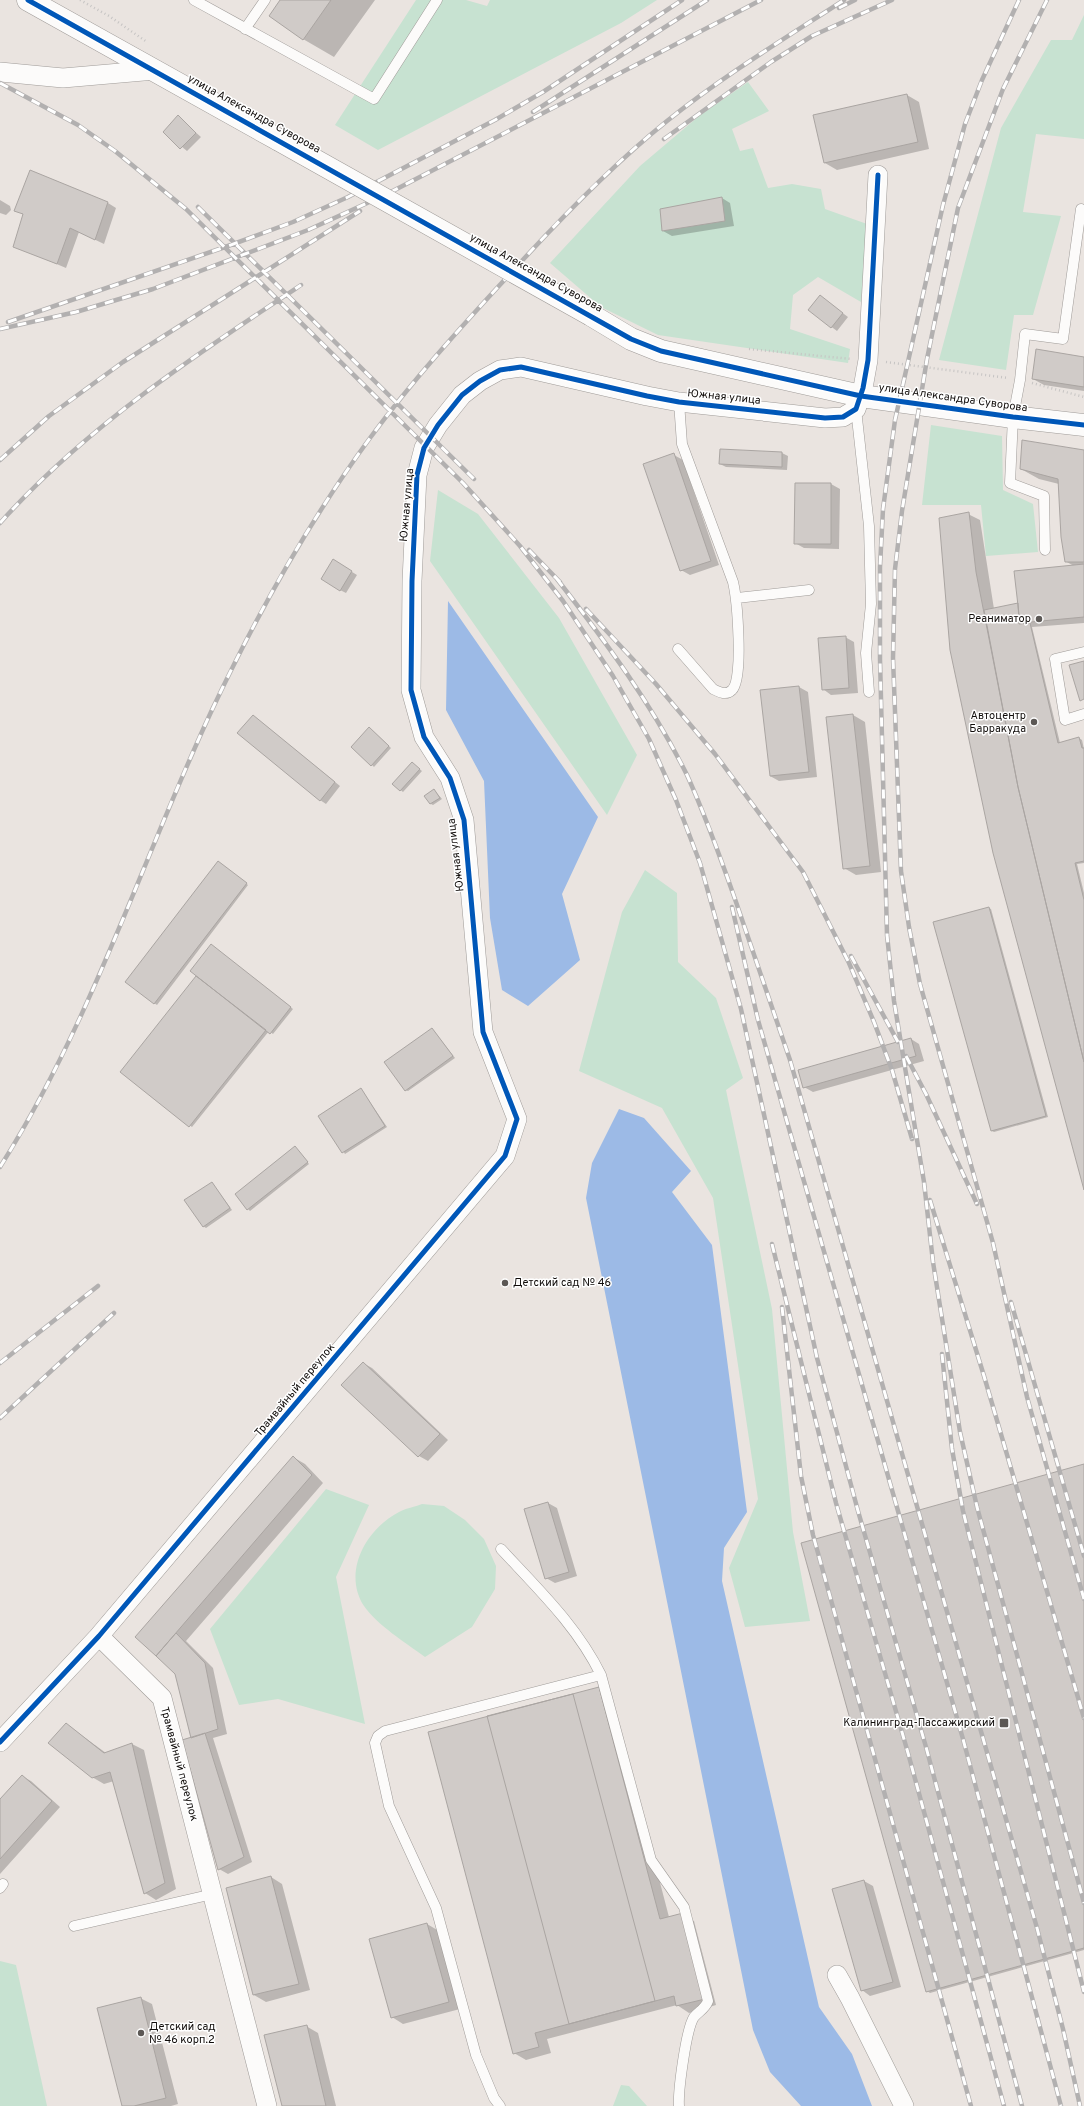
<svg xmlns="http://www.w3.org/2000/svg" width="1084" height="2106" viewBox="0 0 1084 2106" font-family="Overpass,sans-serif">
<style>
.green{fill:#c7e2d1}
.water{fill:#9cbae6}
.shadow{fill:#0003}
.building{fill:#d0cbc8;stroke:#aaa5a2}
.lines{fill:none;stroke-linecap:round;stroke-linejoin:round}
.service-casing{stroke:#9f9b98;stroke-width:11}
.minor-casing{stroke:#9f9b98;stroke-width:20}
.primary-casing{stroke:#9f9b98;stroke-width:23}
.path{stroke:#c6c4c3;stroke-width:2.5;stroke-dasharray:1 3;stroke-linecap:butt}
.service{stroke:#fcfbfa;stroke-width:10}
.minor{stroke:#fcfbfa;stroke-width:19}
.primary{stroke:#fcfbfa;stroke-width:22}
.rail-casing{stroke:#b2b0b0;stroke-width:4.5}
.rail{stroke:#fff;stroke-width:3;stroke-dasharray:9;stroke-linecap:butt}
.primary-bridge-casing{stroke:#9f9b98;stroke-width:23;stroke-linecap:butt}
.primary-bridge{stroke:#fcfbfa;stroke-width:22}
.cycleway-casing{stroke:#fff;stroke-width:8}
.cycleway{stroke:#0057b8;stroke-width:5}
.poi-dot{fill:#5c5855;stroke:#fff;stroke-width:1.5}
.labels{text-anchor:middle;dominant-baseline:central;stroke-width:3;stroke-linejoin:round;paint-order:stroke}
.street-label{font-size:11px;fill:#100c0a;stroke:#fff}
.poi-label{font-size:11px;fill:#100c0a;stroke:#fff;text-anchor:end}
</style>
<rect width="100%" height="100%" fill="#eae4e0"/>
<path class="green" d="M 416,0 L 466,0 L 487,6 L 490,0 L 657,0 L 621,23 L 378,150 L 335,125 Z
M 1084,15 L 1084,139 L 1036,134 L 1023,212 L 1061,216 L 1033,315 L 1014,315 L 1006,370 L 939,360 L 1001,128 L 1051,40 L 1072,40 Z
M 748,82 L 769,111 L 732,129 L 740,151 L 753,148 L 768,188 L 792,184 L 821,189 L 825,209 L 867,224 L 861,302 L 818,277 L 793,295 L 790,329 L 850,349 L 848,363 L 658,335 L 601,307 L 550,263 L 640,166 L 699,116 Z
M 931,425 L 1002,436 L 1003,490 L 1033,504 L 1038,552 L 986,556 L 981,505 L 922,505 Z
M 438,490 L 478,514 L 559,618 L 637,755 L 607,815 L 430,561 Z
M 645,870 L 677,893 L 678,962 L 716,998 L 743,1078 L 726,1090 L 772,1309 L 793,1532 L 810,1621 L 745,1627 L 729,1568 L 758,1499 L 713,1198 L 662,1108 L 579,1071 L 622,912 Z
M 326,1489 L 369,1505 L 336,1577 L 365,1724 L 278,1699 L 239,1705 L 210,1629 Z
M 422,1504 L 444,1506 L 465,1520 L 484,1539 L 496,1566 L 495,1589 L 472,1627 L 425,1657 C 406,1643 377,1625 364,1606 C 342,1572 366,1529 399,1512 C 406,1508 415,1507 422,1504 Z
M 0,1961 L 16,1965 L 47,2106 L 0,2106 Z
M 621,2085 L 629,2086 L 647,2106 L 613,2106 Z"/>
<path class="water" d="M 448,601 L 598,817 L 562,894 L 580,960 L 528,1006 L 502,990 L 490,918 L 484,781 L 446,710 Z
M 619,1109 L 644,1118 L 691,1171 L 672,1192 L 712,1245 L 747,1512 L 724,1548 L 722,1581 L 819,2007 L 852,2054 L 872,2106 L 801,2106 L 770,2072 L 753,2030 L 586,1198 L 592,1163 Z"/>
<path class="shadow" d="M 281,0 L 375,0 L 334,57 L 303,39 Z
M 907,95 L 919,102 L 929,149 L 837,170 L 825,163 L 814,116 Z
M 178,117 L 201,137 L 187,151 L 164,132 Z
M 722,198 L 730,203 L 734,226 L 672,236 L 663,231 Z
M 0,200 L 10,206 L 11,210 L 6,215 L 0,213 Z
M 108,203 L 116,208 L 104,244 L 79,232 L 66,268 L 14,246 L 24,215 L 16,210 Z
M 825,300 L 848,317 L 837,331 L 809,310 Z
M 1084,358 L 1084,391 L 1044,385 L 1033,379 Z
M 1084,451 L 1084,623 L 1032,627 L 1060,743 L 1079,738 L 1082,740 L 1084,749 L 1084,863 L 1077,864 L 1084,893 L 1084,1187 L 994,853 L 968,514 L 980,520 L 994,609 L 1019,603 L 1074,566 L 1065,561 L 1059,484 L 1039,479 L 1021,469 Z
M 782,453 L 788,456 L 787,470 L 726,467 L 720,464 Z
M 674,455 L 683,460 L 719,565 L 690,575 L 681,570 Z
M 796,484 L 831,484 L 840,489 L 839,549 L 804,548 L 795,543 Z
M 339,564 L 357,575 L 346,593 L 340,590 Z
M 845,637 L 854,642 L 858,693 L 831,695 L 823,689 Z
M 799,687 L 808,692 L 817,777 L 779,781 L 770,776 Z
M 853,715 L 865,722 L 881,872 L 856,875 L 844,868 Z
M 253,716 L 340,786 L 326,804 L 320,800 Z
M 372,730 L 391,748 L 374,767 L 372,765 Z
M 414,765 L 422,771 L 403,792 L 393,784 Z
M 434,790 L 442,799 L 433,805 L 431,804 Z
M 220,864 L 248,885 L 157,1005 L 154,1003 Z
M 989,908 L 991,909 L 1048,1117 L 994,1132 L 992,1131 Z
M 213,947 L 293,1009 L 273,1034 L 269,1031 L 192,1127 L 121,1072 L 198,975 Z
M 432,1029 L 455,1058 L 408,1091 L 405,1090 Z
M 911,1039 L 919,1044 L 924,1061 L 813,1092 L 804,1087 Z
M 361,1089 L 387,1127 L 345,1154 L 319,1116 Z
M 295,1148 L 309,1164 L 250,1211 L 248,1209 Z
M 212,1183 L 232,1210 L 206,1228 L 203,1226 Z
M 363,1363 L 372,1368 L 448,1440 L 428,1461 L 419,1456 L 342,1385 Z
M 293,1457 L 305,1464 L 323,1483 L 186,1641 L 213,1668 L 227,1734 L 213,1738 L 252,1862 L 228,1874 L 219,1869 L 183,1741 L 192,1738 L 176,1674 L 157,1655 Z
M 1084,1465 L 1084,1950 L 930,1993 L 927,1991 Z
M 548,1503 L 557,1508 L 577,1576 L 555,1583 L 546,1578 Z
M 599,1688 L 611,1695 L 669,1917 L 682,1914 L 694,1921 L 716,2005 L 689,2013 L 677,2005 L 547,2039 L 551,2053 L 526,2060 L 514,2053 Z
M 66,1724 L 106,1753 L 132,1744 L 144,1750 L 176,1889 L 156,1900 L 145,1893 L 114,1781 L 104,1784 L 92,1777 Z
M 22,1776 L 31,1781 L 60,1807 L 0,1874 L 0,1801 Z
M 271,1877 L 282,1884 L 310,1990 L 266,2002 L 254,1995 L 227,1889 Z
M 864,1881 L 873,1886 L 901,1987 L 870,1996 L 862,1990 Z
M 427,1924 L 439,1931 L 460,2009 L 403,2024 L 392,2017 Z
M 140,1998 L 152,2004 L 178,2104 L 171,2106 L 123,2106 Z
M 306,2026 L 318,2033 L 336,2106 L 283,2106 Z"/>
<path class="building" d="M 280,0 L 331,0 L 303,40 L 269,16 Z
M 907,94 L 918,142 L 824,163 L 813,115 Z
M 178,115 L 196,133 L 180,149 L 163,132 Z
M 30,170 L 108,202 L 95,240 L 70,228 L 57,264 L 13,247 L 23,214 L 14,211 Z
M 722,197 L 725,221 L 662,231 L 660,209 Z
M 820,295 L 843,313 L 831,328 L 808,310 Z
M 1036,349 L 1084,357 L 1084,387 L 1032,379 Z
M 1022,440 L 1084,450 L 1084,562 L 1065,562 L 1061,537 L 1058,479 L 1020,469 Z
M 720,449 L 782,452 L 782,467 L 719,464 Z
M 674,453 L 711,561 L 680,571 L 643,464 Z
M 795,483 L 831,483 L 831,544 L 794,544 Z
M 969,512 L 976,572 L 1018,787 L 1084,1062 L 1084,1190 L 993,853 L 950,650 L 939,518 Z
M 333,559 L 352,571 L 340,591 L 321,579 Z
M 1084,564 L 1084,617 L 1020,623 L 1014,571 Z
M 1018,603 L 1019,624 L 1030,623 L 1058,743 L 1079,737 L 1082,748 L 1084,748 L 1084,861 L 1075,863 L 1084,900 L 1084,1062 L 1018,787 L 984,610 Z
M 846,636 L 849,688 L 822,690 L 818,638 Z
M 1084,661 L 1084,699 L 1080,701 L 1069,665 Z
M 799,686 L 809,772 L 770,776 L 760,690 Z
M 853,714 L 870,866 L 843,869 L 826,717 Z
M 253,715 L 335,782 L 320,801 L 237,733 Z
M 369,727 L 389,746 L 371,766 L 351,747 Z
M 412,762 L 420,769 L 400,791 L 392,784 Z
M 434,789 L 440,798 L 430,804 L 424,796 Z
M 218,861 L 247,883 L 154,1004 L 125,982 Z
M 989,907 L 1046,1116 L 991,1131 L 933,922 Z
M 211,944 L 291,1007 L 270,1034 L 190,971 Z
M 196,976 L 266,1030 L 189,1127 L 120,1072 Z
M 432,1028 L 453,1056 L 405,1091 L 384,1062 Z
M 911,1038 L 916,1056 L 803,1088 L 798,1070 Z
M 361,1088 L 385,1126 L 342,1153 L 318,1116 Z
M 295,1146 L 308,1162 L 247,1210 L 235,1194 Z
M 212,1182 L 230,1208 L 203,1227 L 184,1200 Z
M 363,1362 L 440,1434 L 418,1457 L 341,1385 Z
M 293,1456 L 312,1475 L 156,1656 L 135,1637 Z
M 1084,1464 L 1084,1948 L 926,1992 L 801,1543 Z
M 548,1502 L 569,1572 L 545,1579 L 524,1509 Z
M 176,1633 L 205,1663 L 218,1729 L 191,1738 L 175,1674 L 156,1656 Z
M 599,1687 L 660,1919 L 683,1913 L 705,1999 L 676,2006 L 674,1996 L 535,2033 L 539,2047 L 513,2054 L 428,1732 Z
M 573,1694 L 655,2001 L 569,2024 L 487,1716 Z
M 66,1723 L 104,1753 L 132,1743 L 165,1883 L 144,1894 L 110,1772 L 92,1778 L 48,1743 Z
M 205,1733 L 244,1857 L 218,1870 L 182,1740 Z
M 22,1775 L 52,1801 L 0,1859 L 0,1799 Z
M 271,1876 L 299,1984 L 253,1995 L 226,1888 Z
M 864,1880 L 893,1982 L 861,1991 L 832,1889 Z
M 427,1923 L 449,2002 L 391,2018 L 369,1939 Z
M 141,1997 L 166,2098 L 134,2106 L 122,2106 L 97,2008 Z
M 307,2025 L 326,2106 L 282,2106 L 264,2035 Z"/>
<g class="lines">
<g class="service-casing">
<path id="service" d="M 194,0 L 374,99 L 437,0
M 245,29 L 265,0
M 856,409 L 869,526 L 871,604 L 866,653 L 869,692
M 1045,550 L 1044,496 L 1010,483 L 1013,417 L 1020,380 L 1025,334 L 1063,339 L 1081,209
M 737,598 L 809,590
M 678,649 L 713,689 C 719,692 726,696 732,690 C 744,679 737,599 733,582 L 682,444 L 679,402
M 1084,652 L 1055,659 L 1065,720 L 1084,714
M 501,1549 C 538,1589 577,1626 601,1675 L 651,1860 L 684,1907 L 708,2001 C 705,2009 699,2011 694,2017 C 686,2029 678,2091 679,2106
M 0,1888 L 3,1884
M 74,1926 L 213,1894
M 500,2106 L 494,2098 L 476,2055 L 436,1908 L 389,1806 L 375,1743 L 378,1736 L 385,1731 L 601,1675"/>
</g>
<g class="minor-casing">
<path id="minor" d="M 0,72 L 63,78 L 155,70
M 99,1636 L 162,1698 L 267,2106
M 0,1742 L 99,1636 L 505,1156 L 517,1119 L 483,1032 L 464,820 L 450,778 L 424,737 L 411,690 L 412,581 L 417,475 L 424,448 L 438,425 L 462,395 L 480,381 L 500,370 L 521,367 L 647,396 L 679,402 L 825,418 L 843,417 L 856,409 L 863,388 L 868,360 L 878,175
M 837,1975 L 850,1998 L 904,2106"/>
</g>
<g class="primary-casing">
<path id="primary" d="M 28,0 L 279,140
M 591,315 L 631,339 L 661,351 L 861,396 L 1013,417 L 1084,425"/>
</g>
<path class="path" d="M 80,0 L 109,16 L 147,42
M 749,349 L 851,359
M 886,362 L 1008,378
M 1032,383 L 1084,397"/>
<use href="#service" class="service"/>
<use href="#minor" class="minor"/>
<use href="#primary" class="primary"/>
<g class="rail-casing">
<path id="rail" d="M 1019,0 L 982,80 L 965,124 L 943,205 L 895,420 L 883,509 L 880,567 L 880,659 L 887,935 L 894,1001 L 924,1182 L 933,1262 L 960,1432 L 977,1507 L 1084,1903
M 1047,0 L 1003,89 L 958,208 L 927,359 L 902,511 L 895,569 L 893,658 L 901,871 L 909,927 L 920,984 L 993,1243 L 1027,1397 L 1084,1599
M 839,8 L 855,0
M 0,83 L 78,125 L 115,151 L 186,209 L 463,483 L 520,546 L 563,601 L 613,676 L 649,739 L 676,800 L 700,863 L 741,1009 L 817,1358 L 858,1511 L 926,1747 L 1022,2106
M 533,112 L 707,0
M 664,139 L 771,62 L 812,36 L 892,0
M 198,207 L 474,479
M 8,322 L 228,246 L 293,222 L 348,197 L 495,120 L 543,92 L 682,0
M 0,329 L 76,312 L 153,289 L 308,230 L 387,194 L 761,0
M 0,460 L 49,416 L 123,362 L 360,211
M 0,523 C 86,427 194,356 301,285
M 529,550 L 560,582
M 557,579 C 605,641 652,704 687,775 C 706,817 721,859 736,902 C 754,955 772,1007 790,1060 L 1037,1928 L 1063,2029 L 1080,2106
M 586,609 L 656,684 L 715,754 L 803,872 L 849,963 L 874,1022 L 892,1070 L 912,1139
M 732,907 L 758,1020 L 963,1739 L 1061,2106
M 851,956 L 898,1042
M 906,1056 L 926,1094 L 977,1204
M 0,1167 C 91,1023 140,865 211,712 C 256,616 307,524 370,438 C 412,381 460,328 509,275 C 558,221 610,167 667,121 C 723,76 784,39 844,0
M 930,1200 L 984,1376 L 1084,1718
M 772,1244 L 836,1503 L 908,1753 L 1004,2106
M 1011,1302 L 1084,1556
M 782,1307 L 801,1476 L 813,1535 L 971,2106
M 942,1354 L 952,1449 L 963,1511 L 1084,1992
M 0,1363 L 98,1286
M 0,1418 L 114,1313"/>
</g>
<use href="#rail" class="rail"/>
<g class="primary-bridge-casing">
<path id="primary-bridge" d="M 279,140 L 591,315"/>
</g>
<use href="#primary-bridge" class="primary-bridge"/>
<g class="cycleway-casing">
<path id="cycleway" d="M 28,0 L 631,339 L 661,351 L 861,396 L 1013,417 L 1084,425
M 0,1742 L 99,1636 L 505,1156 L 517,1119 L 483,1032 L 464,820 L 450,778 L 424,737 L 411,690 L 412,581 L 417,475 L 424,448 L 438,425 L 462,395 L 480,381 L 500,370 L 521,367 L 647,396 L 679,402 L 825,418 L 843,417 L 856,409 L 863,388 L 868,360 L 878,175"/>
</g>
<use href="#cycleway" class="cycleway"/>
</g>
<g class="poi-dot">
<circle cx="1039" cy="619" r="4"/>
<circle cx="1034" cy="722" r="4"/>
<circle cx="505" cy="1283" r="4"/>
<rect x="999" y="1718" width="10" height="10" rx="2"/>
<circle cx="141" cy="2033" r="4"/>
</g>
<g class="labels">
<g class="street-label">
<text transform="translate(254 114) rotate(29)">улица Александра Суворова</text>
<text transform="translate(536 273) rotate(29)">улица Александра Суворова</text>
<text transform="translate(724 397) rotate(6)">Южная улица</text>
<text transform="translate(953 398) rotate(8)">улица Александра Суворова</text>
<text transform="translate(407 505) rotate(-85)">Южная улица</text>
<text transform="translate(456 855) rotate(-97)">Южная улица</text>
<text transform="translate(295 1390) rotate(-50)">Трамвайный переулок</text>
<text transform="translate(179 1764) rotate(75)">Трамвайный переулок</text>
</g>
<g class="poi-label">
<text x="1031" y="619">Реаниматор</text>
<text x="1026" y="716">Автоцентр<tspan x="1026" dy="13">Барракуда</tspan></text>
<text x="513" y="1283" text-anchor="start">Детский сад № 46</text>
<text x="995" y="1723">Калининград-Пассажирский</text>
<text x="149" y="2027" text-anchor="start">Детский сад<tspan x="149" dy="13">№ 46 корп.2</tspan></text>
</g>
</g>
</svg>
